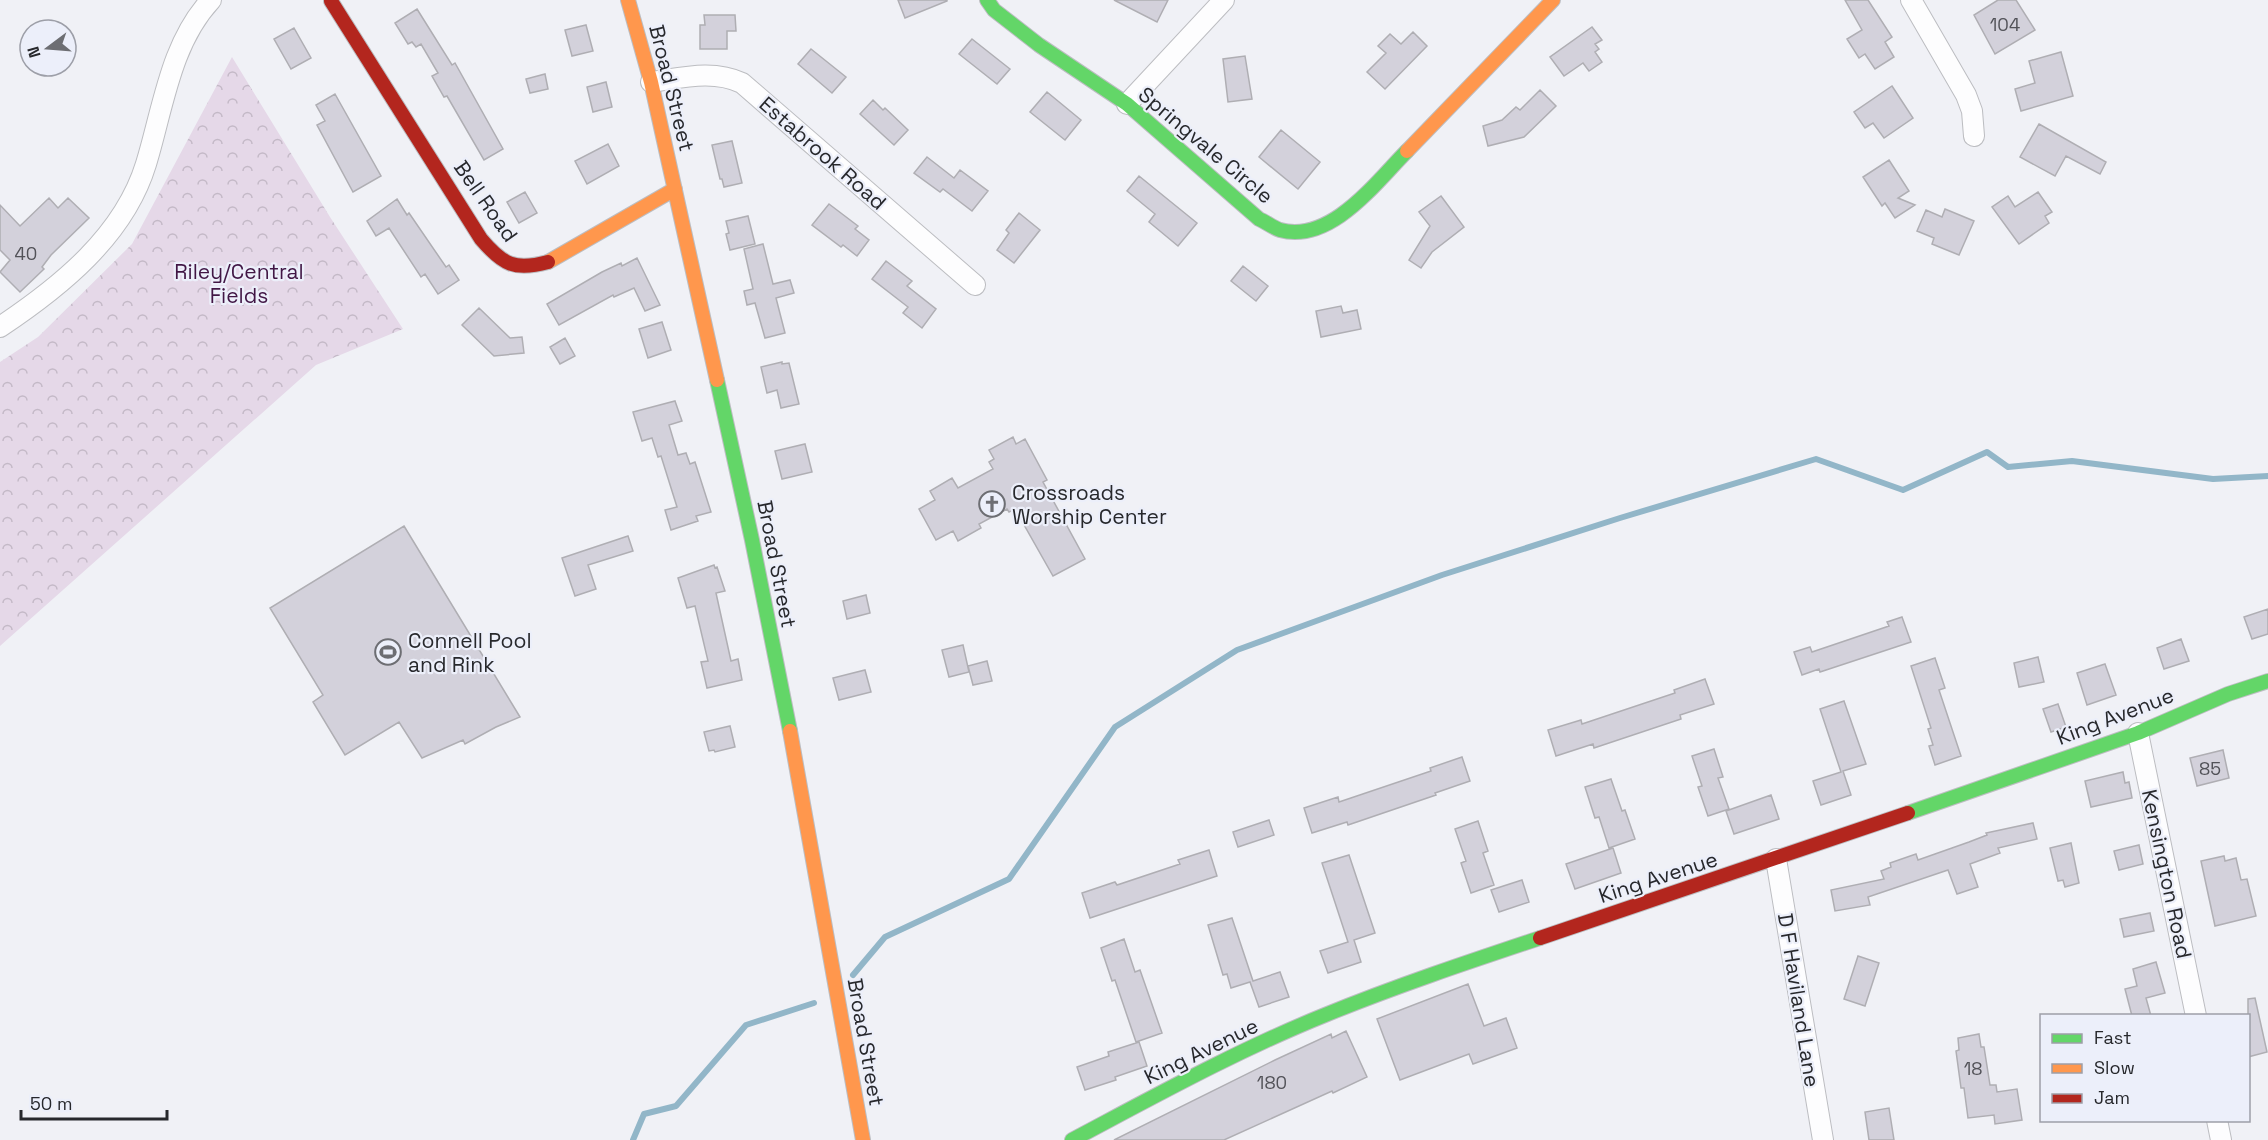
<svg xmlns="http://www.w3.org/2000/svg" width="2268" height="1140" viewBox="0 0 2268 1140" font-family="'Space Grotesk',sans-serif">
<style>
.park{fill:url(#park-crowns)}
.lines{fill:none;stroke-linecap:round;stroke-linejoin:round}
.stream{stroke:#92b6c8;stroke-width:6}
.building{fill:#d3d1db;stroke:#afaeb3;stroke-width:1.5}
.street-casing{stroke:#bcbdc1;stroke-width:22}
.fast-casing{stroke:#bcbdc1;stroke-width:16}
.slow-casing{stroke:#bcbdc1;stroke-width:16}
.jam-casing{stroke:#bcbdc1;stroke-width:16}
.street{stroke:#fdfdfe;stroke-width:20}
.fast{stroke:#63d668;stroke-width:14}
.slow{stroke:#ff974d;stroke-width:14}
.jam{stroke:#b3261e;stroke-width:14}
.labels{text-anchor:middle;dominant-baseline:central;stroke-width:4.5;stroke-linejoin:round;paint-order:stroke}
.number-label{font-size:18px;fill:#525258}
.street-label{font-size:21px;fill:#27282c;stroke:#eceffa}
.park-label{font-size:21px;fill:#411645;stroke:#eceffa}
.poi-label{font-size:21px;fill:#27282c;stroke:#eceffa;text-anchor:start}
</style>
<defs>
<pattern id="park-crowns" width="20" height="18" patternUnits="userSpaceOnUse" patternTransform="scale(1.5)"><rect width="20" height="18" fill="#e5d8e8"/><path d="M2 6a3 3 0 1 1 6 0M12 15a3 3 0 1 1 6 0" fill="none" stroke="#c4b9c7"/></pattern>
</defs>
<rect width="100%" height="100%" fill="#f0f1f6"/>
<path class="park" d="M 232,57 L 330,217 L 403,329 L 316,365 L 0,646 L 0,362 L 38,337 L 132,244 Z"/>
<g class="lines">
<path class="stream" d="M 853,975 L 885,937 L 1009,879 L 1115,727 L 1237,650 L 1442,575 L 1620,518 L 1816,459 L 1903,490 L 1987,452 L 2008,467 L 2072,461 L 2213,479 L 2268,476
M 633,1140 L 644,1114 L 676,1106 L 746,1025 L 814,1003"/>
</g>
<path class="building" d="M 898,0 L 947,0 L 947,1 L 905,18 Z
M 1114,0 L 1168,0 L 1157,22 Z
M 1845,0 L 1868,0 L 1892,37 L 1885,42 L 1894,57 L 1875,69 L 1865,54 L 1859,58 L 1847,39 L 1862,30 Z
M 1998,0 L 2016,0 L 2035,30 L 1995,54 L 1974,15 Z
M 417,9 L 452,65 L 455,63 L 503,149 L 484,160 L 447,96 L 444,97 L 432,76 L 438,73 L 421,44 L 416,47 L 412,42 L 408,44 L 395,23 Z
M 704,15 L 735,15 L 736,31 L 727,31 L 727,49 L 700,49 L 700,25 L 705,25 Z
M 586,25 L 593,51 L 572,56 L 565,30 Z
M 1592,27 L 1602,40 L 1595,44 L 1599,49 L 1595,52 L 1602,62 L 1589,71 L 1583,63 L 1564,76 L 1550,57 Z
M 294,28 L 311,58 L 291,69 L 274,39 Z
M 1413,32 L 1427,46 L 1385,89 L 1367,72 L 1386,53 L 1378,46 L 1390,34 L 1401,44 Z
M 972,39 L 1010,69 L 997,84 L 959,54 Z
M 811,49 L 846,77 L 832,93 L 798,64 Z
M 2061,52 L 2073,96 L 2021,111 L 2015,89 L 2035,83 L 2029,61 Z
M 1245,56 L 1252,99 L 1228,102 L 1223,59 Z
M 545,74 L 548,89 L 530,93 L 526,79 Z
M 606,82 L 612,107 L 593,112 L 587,87 Z
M 1892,86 L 1913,118 L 1884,138 L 1873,123 L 1865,128 L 1854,112 Z
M 1540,90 L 1556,106 L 1524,137 L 1488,146 L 1483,126 L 1502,120 L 1516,107 L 1520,110 Z
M 1047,92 L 1081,120 L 1065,140 L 1030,112 Z
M 335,94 L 381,176 L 353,192 L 317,125 L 325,121 L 316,105 Z
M 873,100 L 883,110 L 885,108 L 908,130 L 894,145 L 860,114 Z
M 2039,124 L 2106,162 L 2100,174 L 2066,156 L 2055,176 L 2020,157 Z
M 1281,130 L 1320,162 L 1298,189 L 1259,157 Z
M 732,141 L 742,183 L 724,187 L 722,179 L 720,179 L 712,145 Z
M 608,144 L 619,166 L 587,184 L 575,161 Z
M 927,157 L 954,178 L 960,170 L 988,191 L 972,211 L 943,189 L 940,192 L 914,173 Z
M 1889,160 L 1909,191 L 1898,198 L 1915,205 L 1895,218 L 1885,203 L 1882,206 L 1863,177 Z
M 1139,176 L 1197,223 L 1178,246 L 1149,222 L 1155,214 L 1127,191 Z
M 525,192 L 537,213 L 519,223 L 507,202 Z
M 2038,192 L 2052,212 L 2045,216 L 2049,223 L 2019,244 L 1992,207 L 2008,196 L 2015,207 Z
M 1441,196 L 1464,227 L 1432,252 L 1421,268 L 1409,260 L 1430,226 L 1419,212 Z
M 49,198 L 58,208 L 68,198 L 89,218 L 51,255 L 42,267 L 44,269 L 20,292 L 0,272 L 10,260 L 0,250 L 0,205 L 20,226 Z
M 397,199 L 407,215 L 409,213 L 446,267 L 449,265 L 459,280 L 438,294 L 425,274 L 421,277 L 389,228 L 376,236 L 367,221 Z
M 829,204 L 858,226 L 855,229 L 869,240 L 857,256 L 843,245 L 841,247 L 812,225 Z
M 1945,209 L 1974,221 L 1959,255 L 1932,244 L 1934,238 L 1917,231 L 1926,210 L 1942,217 Z
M 1019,213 L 1040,230 L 1014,263 L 997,250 L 1009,233 L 1006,230 Z
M 748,216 L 755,244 L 730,250 L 726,234 L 729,233 L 726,221 Z
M 763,244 L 773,284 L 790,280 L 794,293 L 776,298 L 785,333 L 765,338 L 755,303 L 747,305 L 744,291 L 753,289 L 744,249 Z
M 637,258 L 660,305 L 645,311 L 634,288 L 614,297 L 613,295 L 559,325 L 547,304 L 602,272 L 621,263 L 622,266 Z
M 886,261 L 912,281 L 907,286 L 936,309 L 922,328 L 903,313 L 908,307 L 872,279 Z
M 1243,266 L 1268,286 L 1256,301 L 1231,281 Z
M 1341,306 L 1343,313 L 1357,310 L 1361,329 L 1321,337 L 1316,311 Z
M 479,308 L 510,338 L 522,337 L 524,353 L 494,356 L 462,325 Z
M 662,322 L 671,350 L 648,358 L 639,329 Z
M 565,338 L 575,356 L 560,364 L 550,347 Z
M 782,362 L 782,364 L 789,363 L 799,404 L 781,408 L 777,390 L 767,393 L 761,367 Z
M 675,401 L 682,421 L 669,425 L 678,455 L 686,453 L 690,464 L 695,462 L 711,512 L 696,516 L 698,521 L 671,530 L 665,510 L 677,507 L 661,456 L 658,457 L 652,438 L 642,441 L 633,412 Z
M 1013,437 L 1016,444 L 1025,439 L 1047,480 L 1043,482 L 1085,559 L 1053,576 L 1015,509 L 1009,512 L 1007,509 L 979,524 L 981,528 L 958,541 L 953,531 L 936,540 L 919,509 L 935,500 L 930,491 L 952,478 L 958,488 L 993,469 L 989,462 L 994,459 L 989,450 Z
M 805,444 L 812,472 L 782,479 L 775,451 Z
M 404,526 L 520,717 L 496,727 L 465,744 L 463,740 L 422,758 L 399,722 L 345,755 L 313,702 L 323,695 L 270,608 Z
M 628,536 L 633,551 L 588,565 L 596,589 L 575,596 L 562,558 Z
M 714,565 L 715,568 L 717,567 L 725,591 L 716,593 L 731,661 L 738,659 L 742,680 L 707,688 L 701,662 L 708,661 L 695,606 L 687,608 L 678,578 Z
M 866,595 L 870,613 L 847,619 L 843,601 Z
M 2268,609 L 2268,634 L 2252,639 L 2244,617 Z
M 1902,617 L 1911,642 L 1820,672 L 1819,669 L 1802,675 L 1794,652 L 1810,647 L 1812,652 L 1889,626 L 1887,622 Z
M 2181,639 L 2189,661 L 2164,669 L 2157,648 Z
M 963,645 L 969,672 L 949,677 L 942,650 Z
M 2038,657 L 2044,682 L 2019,687 L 2014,663 Z
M 1935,658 L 1945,688 L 1939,690 L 1961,756 L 1935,765 L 1929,746 L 1933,745 L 1928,729 L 1931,728 L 1911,666 Z
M 987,661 L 992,681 L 973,685 L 968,666 Z
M 2105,664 L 2116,695 L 2087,705 L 2077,673 Z
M 865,670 L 871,692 L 839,700 L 833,678 Z
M 1705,679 L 1714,704 L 1680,715 L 1681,719 L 1594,748 L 1593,744 L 1556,756 L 1548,730 L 1581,720 L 1582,724 L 1675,693 L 1674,690 Z
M 1844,701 L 1866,764 L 1843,771 L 1851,795 L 1821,805 L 1813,781 L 1841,772 L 1820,709 Z
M 2058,704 L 2066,727 L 2051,732 L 2043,709 Z
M 730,726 L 735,747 L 715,752 L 714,750 L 709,751 L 704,732 Z
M 1714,749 L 1723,777 L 1718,778 L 1729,809 L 1708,816 L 1698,787 L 1702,786 L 1692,756 Z
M 2223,750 L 2229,778 L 2197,786 L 2190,758 Z
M 1462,757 L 1470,781 L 1435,793 L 1436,795 L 1348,825 L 1347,822 L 1312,833 L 1304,808 L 1338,797 L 1339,802 L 1431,771 L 1430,768 Z
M 2123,772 L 2125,783 L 2129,782 L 2132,798 L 2091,807 L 2085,781 Z
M 1611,779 L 1622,811 L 1625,810 L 1635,839 L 1609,848 L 1599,817 L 1595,818 L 1585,787 Z
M 1771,795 L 1779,819 L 1734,834 L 1726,811 Z
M 1269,820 L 1274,835 L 1238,847 L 1233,832 Z
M 1478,821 L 1488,851 L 1483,853 L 1494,885 L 1471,893 L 1461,863 L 1466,861 L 1455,829 Z
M 2033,823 L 2037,839 L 1998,848 L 2000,853 L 1970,864 L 1978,887 L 1957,894 L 1948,870 L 1868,897 L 1870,905 L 1835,911 L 1831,890 L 1884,879 L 1881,871 L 1891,867 L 1890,863 L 1916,854 L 1918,860 L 1969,842 L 1987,835 L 1986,833 Z
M 2071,843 L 2079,883 L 2065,887 L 2063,880 L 2058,881 L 2050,848 Z
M 2139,845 L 2143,864 L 2119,870 L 2114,851 Z
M 1613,848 L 1621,873 L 1575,889 L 1566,864 Z
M 1209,850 L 1217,876 L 1090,918 L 1082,893 L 1115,882 L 1117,885 L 1180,864 L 1178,860 Z
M 1349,855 L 1375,933 L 1354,940 L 1361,962 L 1328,973 L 1320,951 L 1348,942 L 1322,863 Z
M 2224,856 L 2225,861 L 2236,858 L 2241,880 L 2247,879 L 2256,916 L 2215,926 L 2201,861 Z
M 1522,880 L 1529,902 L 1499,912 L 1491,890 Z
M 2150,913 L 2154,931 L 2124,937 L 2120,919 Z
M 1232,918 L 1253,981 L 1280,972 L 1289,997 L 1259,1007 L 1250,982 L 1231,988 L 1227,974 L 1223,975 L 1208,925 Z
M 1124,939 L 1135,972 L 1140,970 L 1162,1033 L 1136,1042 L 1115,980 L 1112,981 L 1101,948 Z
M 1858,956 L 1879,963 L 1865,1006 L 1844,999 Z
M 2156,962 L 2165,993 L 2146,998 L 2151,1016 L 2132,1016 L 2125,989 L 2137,986 L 2133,969 Z
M 1468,984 L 1484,1026 L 1506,1018 L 1517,1048 L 1473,1064 L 1469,1054 L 1400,1080 L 1377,1019 Z
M 2255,998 L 2267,1052 L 2248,1057 L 2248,999 Z
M 1346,1031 L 1367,1077 L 1333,1093 L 1332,1091 L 1224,1140 L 1114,1140 L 1275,1060 L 1331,1034 L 1332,1038 Z
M 1979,1034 L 1981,1047 L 1984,1047 L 1990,1085 L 1996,1085 L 1997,1092 L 2017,1089 L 2022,1120 L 1995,1124 L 1994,1115 L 1968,1118 L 1964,1088 L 1961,1088 L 1956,1051 L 1959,1050 L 1958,1038 Z
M 1139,1042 L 1147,1066 L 1115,1077 L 1116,1080 L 1085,1090 L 1077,1067 L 1109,1056 L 1108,1052 Z
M 1889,1108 L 1894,1140 L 1869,1140 L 1865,1112 Z"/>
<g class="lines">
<g class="street-casing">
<path id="street" d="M 1911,0 L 1966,95 L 1972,111 L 1974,136
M 651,82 C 681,78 713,69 742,83 L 975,285
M 1127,104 L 1224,0
M 0,327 C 60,287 124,236 146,164 C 163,109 170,44 211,0
M 2138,733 L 2196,1016
M 1776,859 L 1823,1140
M 2217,1120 L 2221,1140"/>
</g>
<g class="fast-casing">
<path id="fast" d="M 987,0 L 994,10 L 1039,45 L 1127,104 L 1259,219 C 1266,222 1272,227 1280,230 C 1331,244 1376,182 1407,151
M 717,380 L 752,540 L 790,731
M 1908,813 L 2138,733 L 2228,694 L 2268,681
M 1072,1140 C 1155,1096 1238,1050 1325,1015 C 1396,986 1468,962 1540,938"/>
</g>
<g class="slow-casing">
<path id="slow" d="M 628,0 L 651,82 L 717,380
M 1407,151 L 1553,0
M 548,262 L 675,189
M 790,731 L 863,1140"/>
</g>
<g class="jam-casing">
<path id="jam" d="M 331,1 L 481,239 C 503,265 515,271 548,262
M 1540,938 L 1908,813"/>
</g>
<use href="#street" class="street"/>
<use href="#fast" class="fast"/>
<use href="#slow" class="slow"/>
<use href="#jam" class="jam"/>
</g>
<defs>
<g id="church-ring" transform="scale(1.35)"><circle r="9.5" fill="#eceffa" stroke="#6d6e73" stroke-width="1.5"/><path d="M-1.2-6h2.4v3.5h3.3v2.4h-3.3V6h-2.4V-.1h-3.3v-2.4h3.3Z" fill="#6d6e73"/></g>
<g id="stadium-ring" transform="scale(1.35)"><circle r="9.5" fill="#eceffa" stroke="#6d6e73" stroke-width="1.5"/><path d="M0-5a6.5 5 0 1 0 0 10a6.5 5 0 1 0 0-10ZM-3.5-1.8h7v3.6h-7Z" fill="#6d6e73"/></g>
</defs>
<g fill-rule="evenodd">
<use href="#church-ring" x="992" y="504"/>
<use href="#stadium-ring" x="388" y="652"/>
</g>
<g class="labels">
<g class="number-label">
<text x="2005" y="24">104</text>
<text x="26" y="253">40</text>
<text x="2210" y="768">85</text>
<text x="1973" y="1068">18</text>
<text x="1272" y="1082">180</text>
</g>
<g class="street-label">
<text transform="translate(672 88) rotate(76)">Broad Street</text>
<text transform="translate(1206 145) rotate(40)">Springvale Circle</text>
<text transform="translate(823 153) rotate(41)">Estabrook Road</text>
<text transform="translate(486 201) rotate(55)">Bell Road</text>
<text transform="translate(777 564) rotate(79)">Broad Street</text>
<text transform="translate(2115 716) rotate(-21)">King Avenue</text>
<text transform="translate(2167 874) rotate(78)">Kensington Road</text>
<text transform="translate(1658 877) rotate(-18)">King Avenue</text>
<text transform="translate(1799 1000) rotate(81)">D F Haviland Lane</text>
<text transform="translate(866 1042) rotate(80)">Broad Street</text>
<text transform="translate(1201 1051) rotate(-26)">King Avenue</text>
</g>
<g class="park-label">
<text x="239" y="271">Riley/Central<tspan x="239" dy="24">Fields</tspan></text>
</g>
<g class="poi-label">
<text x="1012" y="492">Crossroads<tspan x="1012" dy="24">Worship Center</tspan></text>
<text x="408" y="640">Connell Pool<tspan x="408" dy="24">and Rink</tspan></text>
</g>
</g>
<rect x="2040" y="1014" width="210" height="108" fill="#eceffa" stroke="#9d9fa8" stroke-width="1.5"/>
<rect x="2052" y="1034" width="30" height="9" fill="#63d668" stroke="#9d9fa8" stroke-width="1.5"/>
<text x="2094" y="1044" font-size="18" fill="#27282c">Fast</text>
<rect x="2052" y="1064" width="30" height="9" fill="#ff974d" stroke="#9d9fa8" stroke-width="1.5"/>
<text x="2094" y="1074" font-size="18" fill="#27282c">Slow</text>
<rect x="2052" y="1094" width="30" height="9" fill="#b3261e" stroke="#9d9fa8" stroke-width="1.5"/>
<text x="2094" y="1104" font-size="18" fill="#27282c">Jam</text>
<g transform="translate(48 48) rotate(254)"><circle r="28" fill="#eceffa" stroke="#9d9fa8" stroke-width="1.5"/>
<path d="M0-4.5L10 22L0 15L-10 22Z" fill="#6d6e73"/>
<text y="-9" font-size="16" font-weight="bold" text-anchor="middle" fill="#27282c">N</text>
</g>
<path d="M21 1110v9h146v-9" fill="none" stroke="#27282c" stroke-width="3"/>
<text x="30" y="1110" font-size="18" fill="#27282c" stroke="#eceffa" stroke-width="4.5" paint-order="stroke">50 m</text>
</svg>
